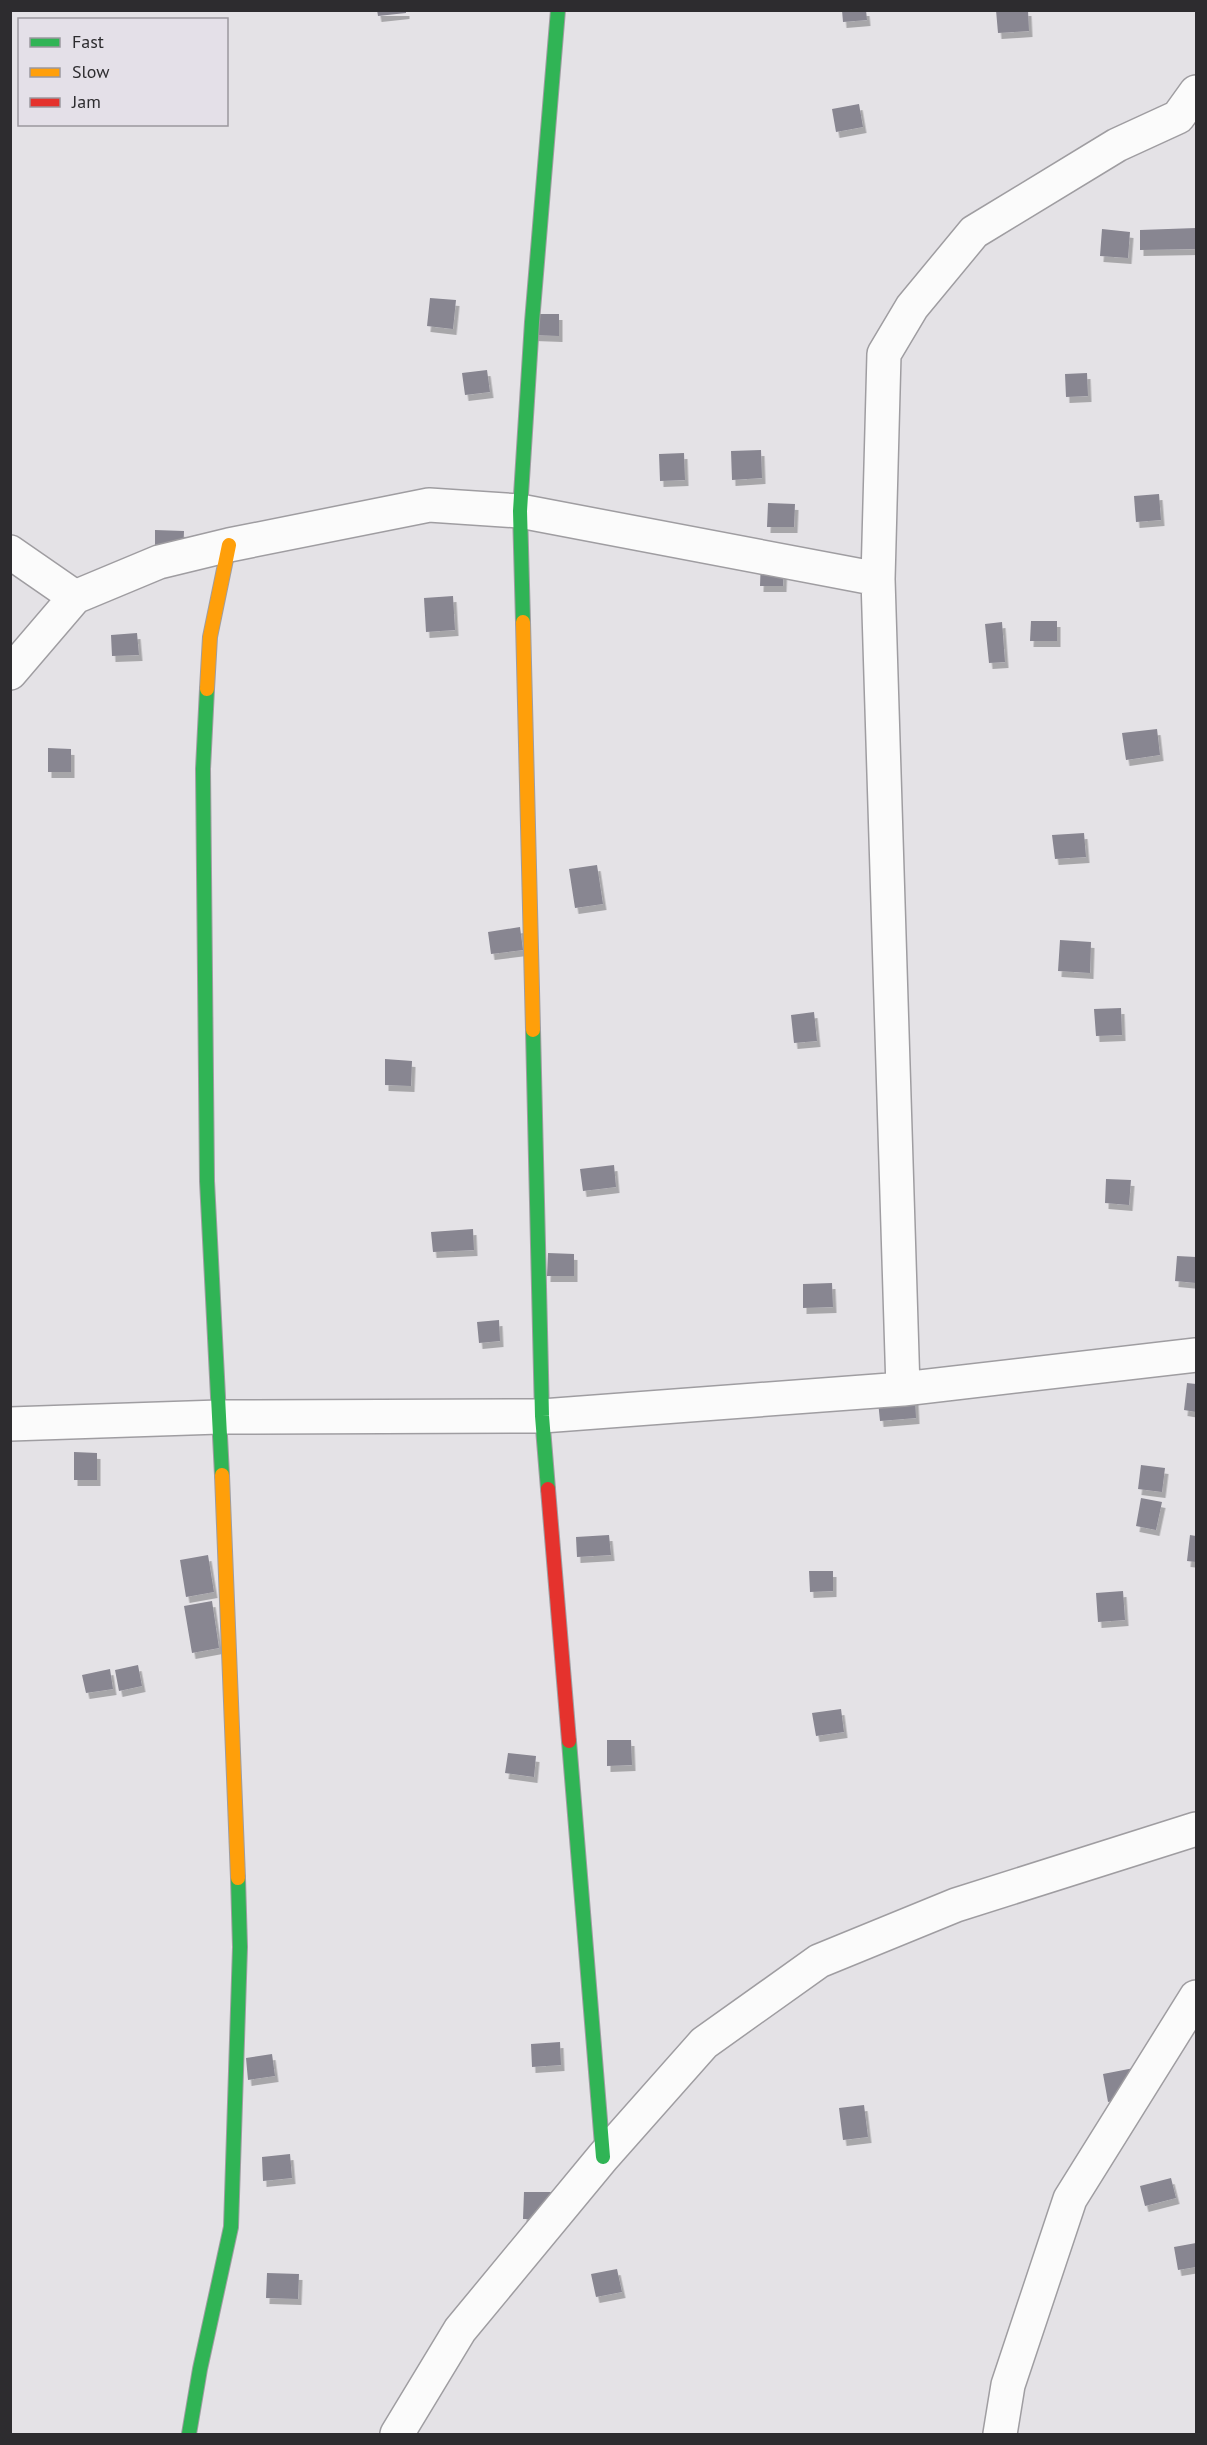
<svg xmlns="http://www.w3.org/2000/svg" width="1207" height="2445" viewBox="0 0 1207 2445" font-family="'PT Sans',sans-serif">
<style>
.building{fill:#888691;filter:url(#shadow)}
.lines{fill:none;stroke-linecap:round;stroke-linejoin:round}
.street-casing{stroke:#9f9da1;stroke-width:36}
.fast-casing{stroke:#9f9da1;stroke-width:16}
.slow-casing{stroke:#9f9da1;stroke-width:16}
.jam-casing{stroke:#9f9da1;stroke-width:16}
.street{stroke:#fbfbfb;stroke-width:33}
.fast{stroke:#30b455;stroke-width:14}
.slow{stroke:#ff9f0a;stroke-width:14}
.jam{stroke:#e5322d;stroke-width:14}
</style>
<defs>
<filter id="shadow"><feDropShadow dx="3.5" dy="6" stdDeviation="0" flood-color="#0004"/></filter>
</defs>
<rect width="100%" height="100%" fill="#e4e2e6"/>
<path class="building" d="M 377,10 L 406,10 L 406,13 L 378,16 Z
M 842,10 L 866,10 L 867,20 L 843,22 Z
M 996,10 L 1028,10 L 1029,31 L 998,33 Z
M 859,104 L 863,127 L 836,132 L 832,109 Z
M 1196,228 L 1196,249 L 1140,250 L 1140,230 Z
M 1102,229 L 1130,232 L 1128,258 L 1100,256 Z
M 430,298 L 456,300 L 453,329 L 427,326 Z
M 533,314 L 559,314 L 559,336 L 532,335 Z
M 487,370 L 490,392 L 465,395 L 462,373 Z
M 1087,373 L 1088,396 L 1066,397 L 1065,374 Z
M 761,450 L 762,478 L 732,480 L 731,451 Z
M 684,453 L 685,480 L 660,481 L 659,454 Z
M 1159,494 L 1161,520 L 1136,522 L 1134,496 Z
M 768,503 L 795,504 L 794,527 L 767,527 Z
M 155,530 L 184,531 L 183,556 L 155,556 Z
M 761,559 L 784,560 L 783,586 L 760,586 Z
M 453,596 L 455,630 L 426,632 L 424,598 Z
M 1031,621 L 1057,621 L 1057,641 L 1030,641 Z
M 1002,622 L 1005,662 L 989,663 L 985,624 Z
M 137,633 L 139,655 L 112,656 L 111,635 Z
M 1157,729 L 1160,755 L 1126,760 L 1122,733 Z
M 48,748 L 71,749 L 71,772 L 48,772 Z
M 1084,833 L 1086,857 L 1055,859 L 1052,835 Z
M 597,865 L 603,904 L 575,908 L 569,869 Z
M 520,927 L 523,950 L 491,954 L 488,932 Z
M 1060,940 L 1091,942 L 1090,973 L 1058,971 Z
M 1121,1008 L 1122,1035 L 1096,1036 L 1094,1009 Z
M 814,1012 L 817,1041 L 794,1043 L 791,1015 Z
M 385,1059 L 412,1061 L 411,1086 L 385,1085 Z
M 614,1165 L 616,1187 L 583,1191 L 580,1169 Z
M 1106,1179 L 1131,1180 L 1129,1205 L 1105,1203 Z
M 473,1229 L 474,1250 L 433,1252 L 431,1232 Z
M 548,1253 L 574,1254 L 574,1276 L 547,1276 Z
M 1177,1256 L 1196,1257 L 1196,1283 L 1175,1281 Z
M 832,1283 L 833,1307 L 803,1308 L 803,1284 Z
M 499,1320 L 500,1341 L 479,1343 L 477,1322 Z
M 1187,1383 L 1196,1384 L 1196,1412 L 1184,1410 Z
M 915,1398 L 916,1418 L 880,1421 L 878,1401 Z
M 74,1452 L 97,1453 L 97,1480 L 74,1480 Z
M 1141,1465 L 1165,1468 L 1162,1492 L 1138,1489 Z
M 1141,1498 L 1162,1502 L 1156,1530 L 1136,1526 Z
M 609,1535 L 611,1555 L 577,1557 L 576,1537 Z
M 1190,1535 L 1196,1536 L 1196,1562 L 1187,1561 Z
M 208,1555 L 214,1592 L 186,1597 L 180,1560 Z
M 809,1571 L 833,1571 L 833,1591 L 810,1592 Z
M 1123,1591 L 1125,1620 L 1098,1622 L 1096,1593 Z
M 212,1601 L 219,1648 L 192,1653 L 184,1606 Z
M 138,1665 L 142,1686 L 119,1691 L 115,1670 Z
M 110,1669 L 113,1689 L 86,1693 L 82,1675 Z
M 841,1709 L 844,1732 L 816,1736 L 812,1713 Z
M 607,1740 L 631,1740 L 632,1765 L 607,1766 Z
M 508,1753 L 536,1756 L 534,1777 L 505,1773 Z
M 560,2042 L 561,2065 L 532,2067 L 531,2044 Z
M 272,2054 L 275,2076 L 248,2080 L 246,2058 Z
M 1134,2068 L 1139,2096 L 1108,2102 L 1103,2074 Z
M 864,2105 L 868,2137 L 843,2140 L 839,2108 Z
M 290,2154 L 292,2178 L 263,2181 L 262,2157 Z
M 1171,2178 L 1176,2198 L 1145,2206 L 1140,2186 Z
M 524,2192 L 555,2192 L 555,2219 L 523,2219 Z
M 1196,2243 L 1196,2267 L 1178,2270 L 1174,2247 Z
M 617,2269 L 622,2292 L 596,2297 L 591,2274 Z
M 267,2273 L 299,2274 L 298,2299 L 266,2298 Z"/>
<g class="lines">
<g class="street-casing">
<path id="street" d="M 10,552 L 75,597
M 10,673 L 75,597 L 159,562 L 229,545 L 429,505 L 520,511 L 878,579
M 903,1389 L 878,579 L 884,354 L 912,307 L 974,232 L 1117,145 L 1178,117 L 1196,92
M 10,1424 L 219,1417 L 542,1416 L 903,1389 L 1196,1355
M 397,2434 L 460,2330 L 603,2157 L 704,2043 L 819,1961 L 956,1905 L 1196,1829
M 1000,2434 L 1008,2385 L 1070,2199 L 1196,1997"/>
</g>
<g class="fast-casing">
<path id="fast" d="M 523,622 L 520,511 L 532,322 L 558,10
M 207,689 L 203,769 L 207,1181 L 222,1475
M 533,1030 L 542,1416 L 548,1489
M 569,1741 L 603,2157
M 189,2434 L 200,2369 L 231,2227 L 240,1947 L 238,1878"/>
</g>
<g class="slow-casing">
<path id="slow" d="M 523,622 L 533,1030
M 207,689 L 210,637 L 229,545
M 222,1475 L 238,1878"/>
</g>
<g class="jam-casing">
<path id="jam" d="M 548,1489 L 569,1741"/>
</g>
<use href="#street" class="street"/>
<use href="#fast" class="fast"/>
<use href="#slow" class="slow"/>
<use href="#jam" class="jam"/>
</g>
<rect width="1207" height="2445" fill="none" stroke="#2d2c2f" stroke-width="24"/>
<rect x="18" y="18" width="210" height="108" fill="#e4e0e8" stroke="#9b989e" stroke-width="1.5"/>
<rect x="30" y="38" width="30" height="9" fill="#30b455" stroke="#9b989e" stroke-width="1.5"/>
<text x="72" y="48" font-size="18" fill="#2d2c2f">Fast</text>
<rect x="30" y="68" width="30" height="9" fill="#ff9f0a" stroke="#9b989e" stroke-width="1.5"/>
<text x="72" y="78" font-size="18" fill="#2d2c2f">Slow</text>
<rect x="30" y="98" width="30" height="9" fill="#e5322d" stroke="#9b989e" stroke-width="1.5"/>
<text x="72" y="108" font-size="18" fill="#2d2c2f">Jam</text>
</svg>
